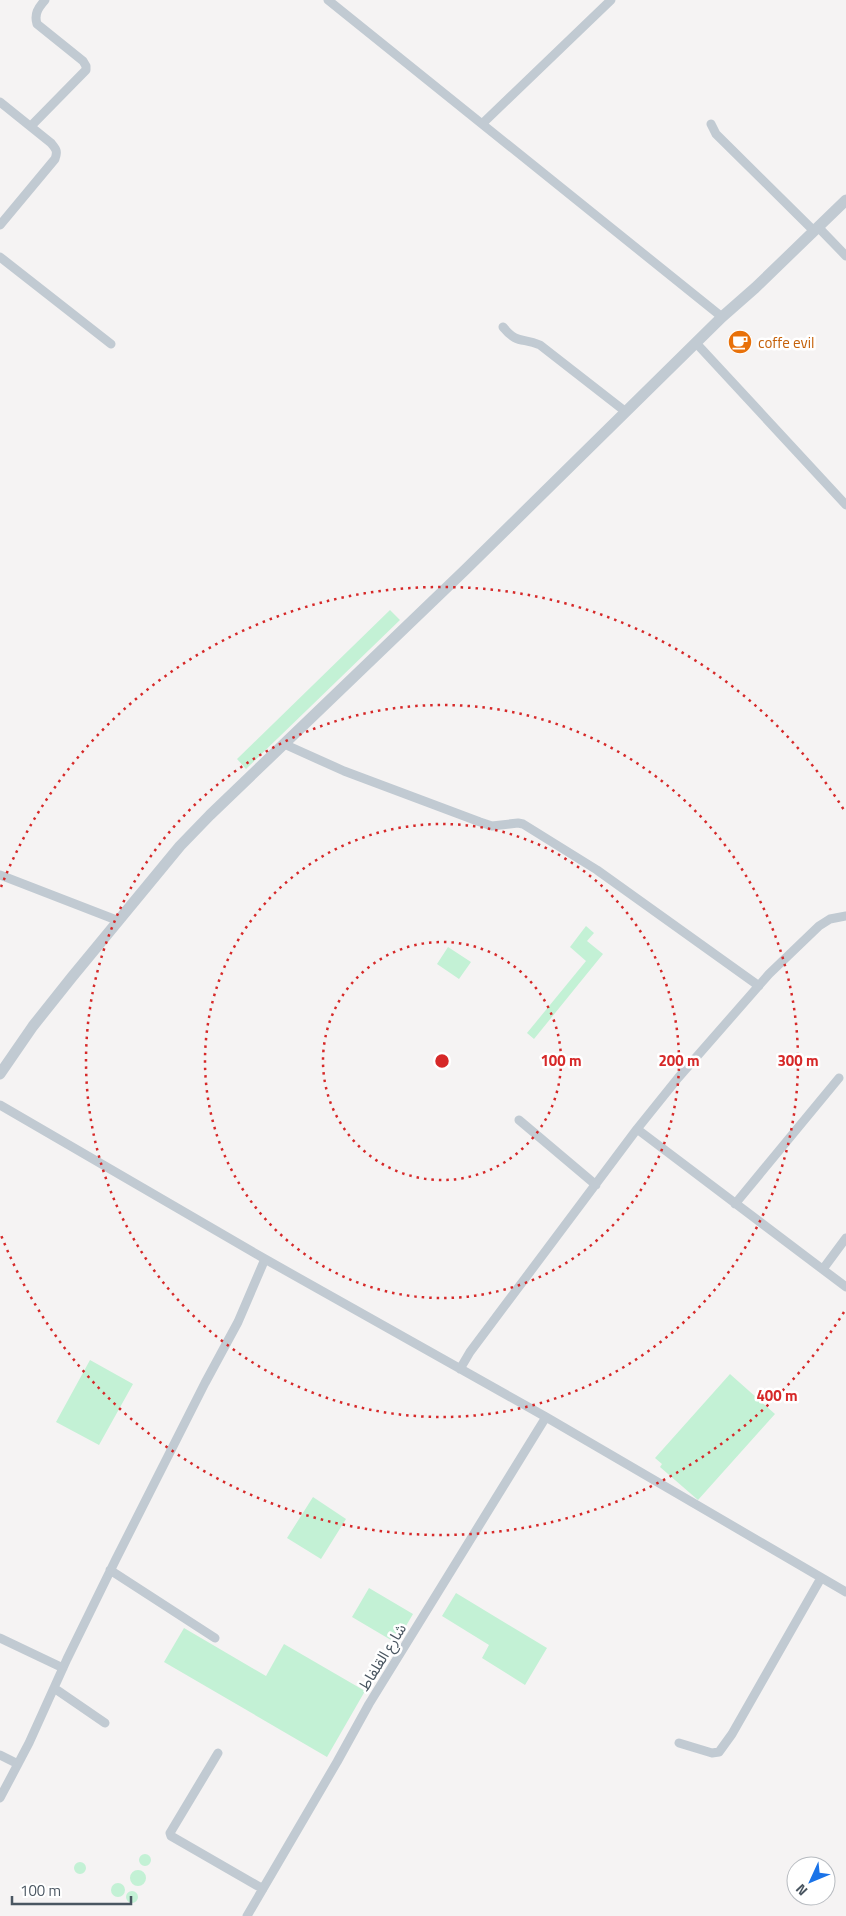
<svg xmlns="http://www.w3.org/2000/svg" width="846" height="1916" viewBox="0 0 846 1916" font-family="'Titillium Web','Noto Sans Arabic',sans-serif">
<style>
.green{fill:#c3f1d5}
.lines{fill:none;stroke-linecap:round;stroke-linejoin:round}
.minor{stroke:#c1cad2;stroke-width:9}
.tertiary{stroke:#c1cad2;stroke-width:11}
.ring{fill:none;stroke:#d62828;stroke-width:2.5;stroke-dasharray:2.5 5}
.labels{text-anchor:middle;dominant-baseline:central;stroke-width:5;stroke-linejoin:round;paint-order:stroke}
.food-label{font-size:15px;fill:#c56008;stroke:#fff;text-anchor:start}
.street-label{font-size:15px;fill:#4a5661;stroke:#fff}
.centre{fill:#d62828;stroke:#fff;stroke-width:2.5}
.ring-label{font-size:15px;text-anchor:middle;font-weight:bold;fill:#d62828;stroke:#fff;stroke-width:5;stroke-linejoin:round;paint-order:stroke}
</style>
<rect width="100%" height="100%" fill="#f5f3f3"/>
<path class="green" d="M 390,610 L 400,620 L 246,769 L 237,759 Z
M 586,926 L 594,933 L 587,941 L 603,954 L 534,1039 L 527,1033 L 586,961 L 570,947 Z
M 448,947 L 471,962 L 459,979 L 437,964 Z
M 90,1360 L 133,1384 L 99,1445 L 56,1422 Z
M 730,1374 L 775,1414 L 698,1500 L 660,1467 L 662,1464 L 655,1458 Z
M 313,1497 L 346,1519 L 321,1559 L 287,1538 Z
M 369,1588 L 413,1614 L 396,1643 L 352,1617 Z
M 456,1593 L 547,1648 L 525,1685 L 482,1658 L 489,1645 L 442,1616 Z
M 184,1628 L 266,1676 L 284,1644 L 365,1691 L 327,1757 L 164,1662 Z
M139 1860a6 6 0 1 1 12 0a6 6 0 1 1-12 0Z
M74 1868a6 6 0 1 1 12 0a6 6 0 1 1-12 0Z
M130 1878a8 8 0 1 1 16 0a8 8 0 1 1-16 0Z
M111 1890a7 7 0 1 1 14 0a7 7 0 1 1-14 0Z
M126 1897a6 6 0 1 1 12 0a6 6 0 1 1-12 0Z"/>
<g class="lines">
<path class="minor" d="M 328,0 L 722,317
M 0,102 L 51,143 C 56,149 58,151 55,159 L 0,225
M 483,123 L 611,0
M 711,124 L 716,134 L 814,231
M 31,126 L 86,70 L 86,66 L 83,61 L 37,24 C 34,14 38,8 45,0
M 818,227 L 846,256
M 0,257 L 111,344
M 503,327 C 518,345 522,337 540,345 L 626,412
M 696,343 L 846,505
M 284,744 L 344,771 L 480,822 L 492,826 L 518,823 L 523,824 L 597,870 L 759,986
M 0,875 L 119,921
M 0,1105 L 265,1259 L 546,1417 L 846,1592
M 519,1120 L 596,1185
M 637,1129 L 846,1287
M 735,1204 L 839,1078
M 823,1269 L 846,1238
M 460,1369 L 470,1352 L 637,1129 L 678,1078 L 769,974 L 819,926 L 830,919 L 846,916
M 110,1570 L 215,1638
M 0,1638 L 63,1668
M 54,1688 L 105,1723
M 679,1743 L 712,1753 L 719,1752 L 732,1734 L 821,1578
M 218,1753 L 170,1833 L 171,1836 L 263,1889
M 0,1755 L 18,1764
M 0,1798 L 29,1743 L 67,1659 L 116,1559 L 205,1383 L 238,1322 L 265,1259
M 247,1916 L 337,1762 L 369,1704 L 546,1417"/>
<path class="tertiary" d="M 0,1074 L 33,1026 L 72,977 L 180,846 L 210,815 L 465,570 L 722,317 L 755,288 L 846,200"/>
</g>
<g class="ring">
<circle cx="442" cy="1061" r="119"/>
<circle cx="442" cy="1061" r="237"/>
<circle cx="442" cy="1061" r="356"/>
<path d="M844 1312A474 474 0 0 1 1 1235M1 887A474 474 0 0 1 844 810"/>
</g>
<defs>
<g id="cafe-disc" transform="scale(1.25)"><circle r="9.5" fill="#e8710a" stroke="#fff"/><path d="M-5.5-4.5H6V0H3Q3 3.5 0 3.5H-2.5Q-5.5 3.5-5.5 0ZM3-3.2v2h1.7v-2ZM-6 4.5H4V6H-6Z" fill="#fff"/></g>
</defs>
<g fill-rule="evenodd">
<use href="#cafe-disc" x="740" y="342"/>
</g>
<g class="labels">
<g class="food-label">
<text x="758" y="342">coffe evil</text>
</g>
<g class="street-label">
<text transform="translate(382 1657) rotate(-58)">شارع القلفاط</text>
</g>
</g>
<circle cx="442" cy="1061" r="8" class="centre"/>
<g class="ring-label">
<text x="561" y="1066">100 m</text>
<text x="679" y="1066">200 m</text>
<text x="798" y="1066">300 m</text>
<text x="777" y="1401">400 m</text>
</g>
<g transform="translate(811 1881) rotate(226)"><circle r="24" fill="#ffffff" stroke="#b7bbc0"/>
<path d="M0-4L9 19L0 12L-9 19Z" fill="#1a73e8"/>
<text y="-8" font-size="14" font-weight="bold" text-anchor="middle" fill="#4a5661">N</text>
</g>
<path d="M12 1896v8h119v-8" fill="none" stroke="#4a5661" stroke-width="2.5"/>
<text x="20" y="1896" font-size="15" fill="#4a5661" stroke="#ffffff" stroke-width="4" paint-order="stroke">100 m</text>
</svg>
